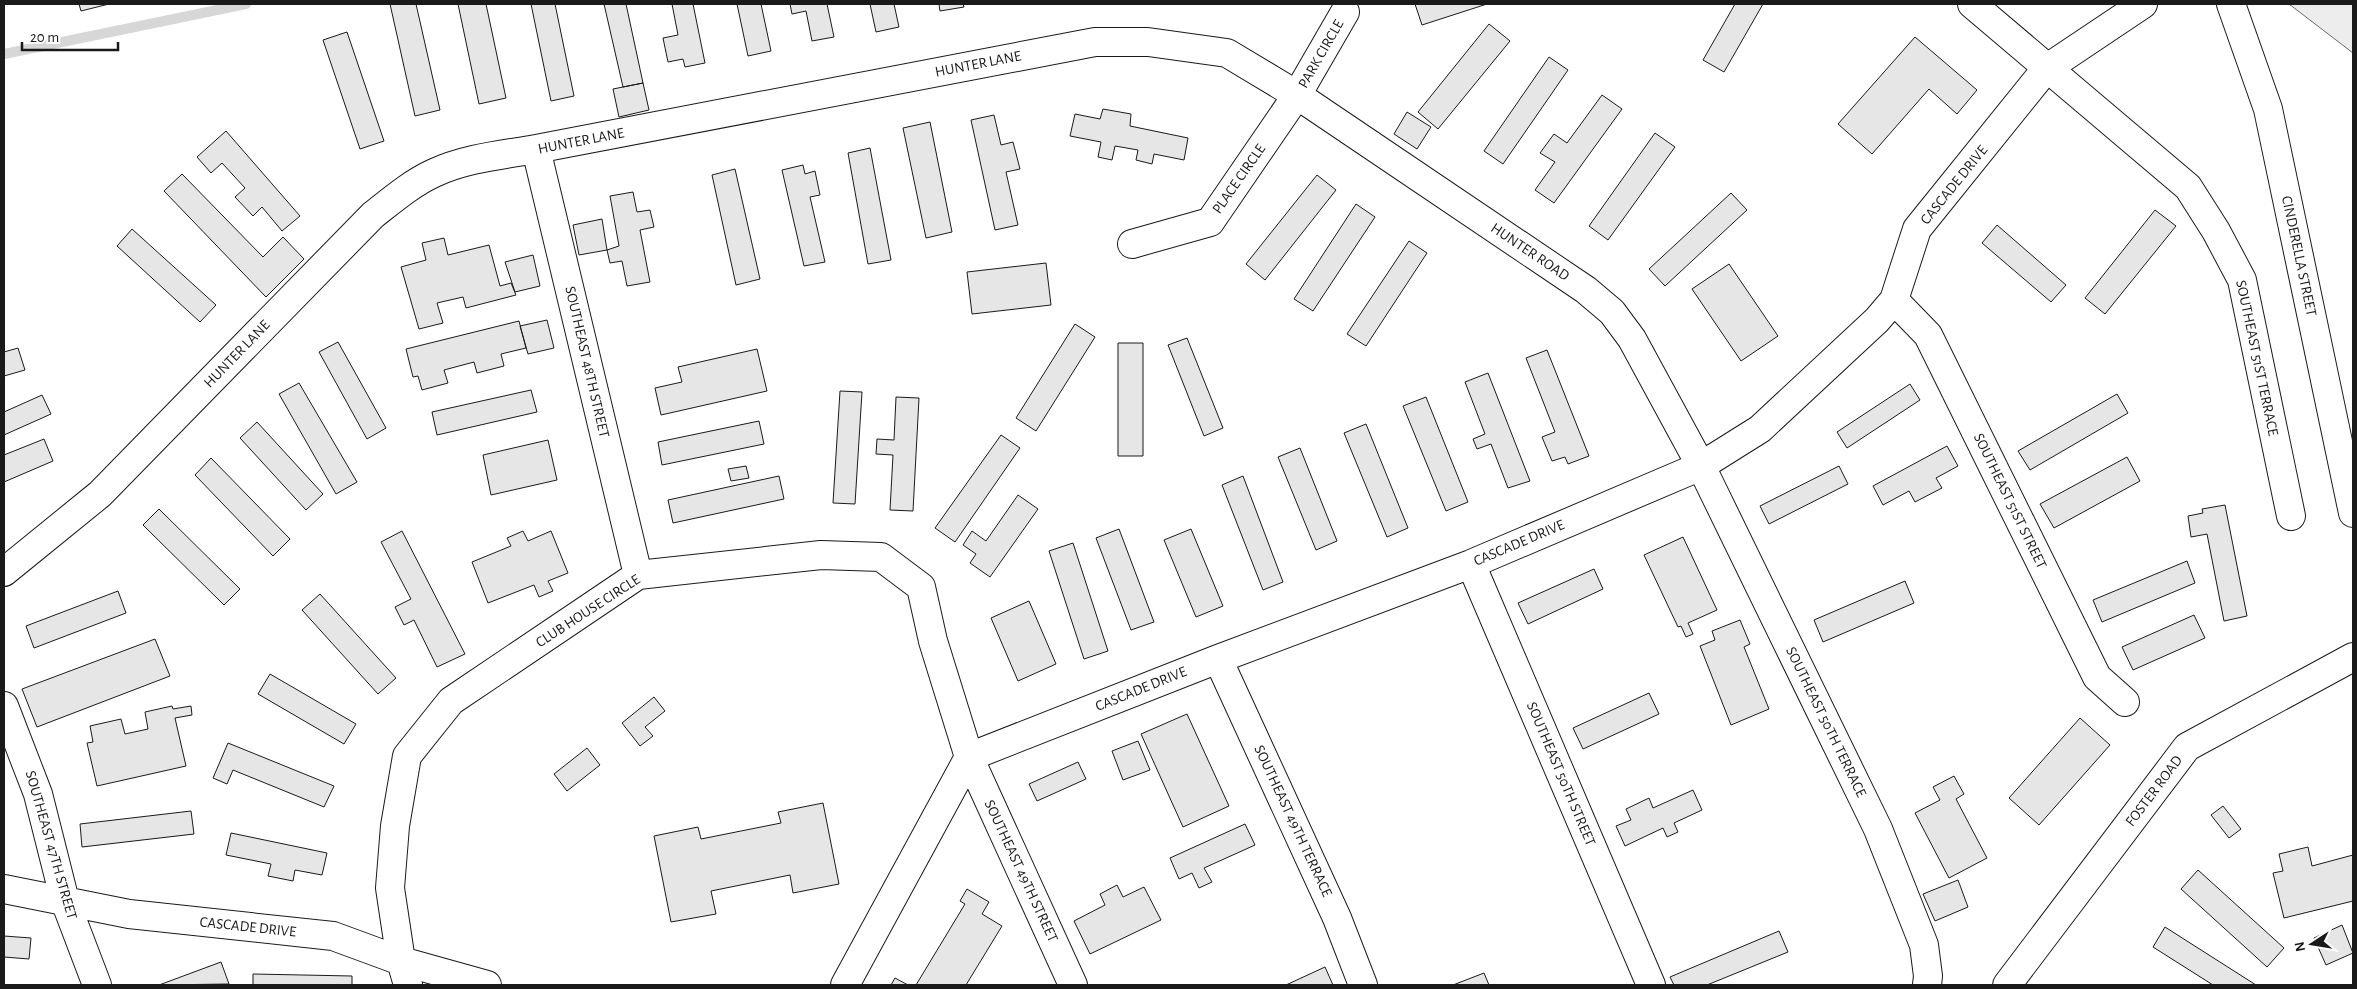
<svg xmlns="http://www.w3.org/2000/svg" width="2357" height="989" viewBox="0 0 2357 989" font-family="'Alegreya Sans',sans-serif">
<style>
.built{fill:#ededed;stroke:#6a6a6a}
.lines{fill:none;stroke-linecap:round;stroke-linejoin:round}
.stream{stroke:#d7d7d7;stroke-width:10}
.building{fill:#e6e6e6;stroke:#1a1a1a}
.minor-casing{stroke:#1a1a1a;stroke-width:30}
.minor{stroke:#fff;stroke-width:28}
.labels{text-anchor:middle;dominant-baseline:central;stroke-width:4;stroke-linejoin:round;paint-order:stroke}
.street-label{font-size:15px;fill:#1a1a1a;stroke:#fff}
</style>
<rect width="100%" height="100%" fill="#fff"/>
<path class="built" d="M 2289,4 L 2353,4 L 2353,53 Z"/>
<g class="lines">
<path class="stream" d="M 4,54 L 246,4"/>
</g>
<path class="building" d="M 79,4 L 109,4 L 81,11 Z
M 390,4 L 416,4 L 440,110 L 415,116 Z
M 458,4 L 486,4 L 506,98 L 479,104 Z
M 531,4 L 555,4 L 574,96 L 551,101 Z
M 604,4 L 626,4 L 643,83 L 623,87 Z
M 672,4 L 693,4 L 705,63 L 685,67 L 683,59 L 668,62 L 663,38 L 678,35 Z
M 737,4 L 761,4 L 771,51 L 748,56 Z
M 790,4 L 827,4 L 834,37 L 812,41 L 806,11 L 792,14 Z
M 870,4 L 894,4 L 899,27 L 876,32 Z
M 939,4 L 963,4 L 964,7 L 940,11 Z
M 1415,4 L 1487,4 L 1422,25 Z
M 1735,4 L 1763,4 L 1724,72 L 1703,60 Z
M 1489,24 L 1510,41 L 1438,129 L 1418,112 Z
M 347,32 L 384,141 L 360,149 L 323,40 Z
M 1915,37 L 1977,90 L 1957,114 L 1929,89 L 1872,154 L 1838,124 Z
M 1549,57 L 1568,70 L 1503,164 L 1484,151 Z
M 643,83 L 649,110 L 619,117 L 613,89 Z
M 1602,95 L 1622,109 L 1554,203 L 1535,190 L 1555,162 L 1540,153 L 1554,134 L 1567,143 Z
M 1103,109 L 1131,114 L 1130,126 L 1188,138 L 1184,160 L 1154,154 L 1152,164 L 1136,160 L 1138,150 L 1115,146 L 1112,160 L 1098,157 L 1101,142 L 1070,136 L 1075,114 L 1100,119 Z
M 1407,112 L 1431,127 L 1417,149 L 1394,134 Z
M 994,115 L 1001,145 L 1013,142 L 1020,169 L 1006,172 L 1018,225 L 995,230 L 971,120 Z
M 930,122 L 952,232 L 926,238 L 903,128 Z
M 226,131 L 300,216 L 282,231 L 262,207 L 253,216 L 235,197 L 245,188 L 222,163 L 211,173 L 197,157 Z
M 1655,133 L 1675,147 L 1608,240 L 1589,226 Z
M 870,148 L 891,260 L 868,264 L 848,153 Z
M 803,165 L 805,174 L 815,171 L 820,195 L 810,197 L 825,262 L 804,266 L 782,170 Z
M 735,169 L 760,279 L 736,285 L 712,175 Z
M 182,174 L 263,257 L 283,237 L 304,259 L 266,297 L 164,191 Z
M 1317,175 L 1336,190 L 1265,280 L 1246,264 Z
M 633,192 L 637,212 L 650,210 L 654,227 L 640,230 L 650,282 L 627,286 L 622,261 L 610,263 L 607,250 L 619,246 L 610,196 Z
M 1731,193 L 1747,210 L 1665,286 L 1649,269 Z
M 1356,204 L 1375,217 L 1313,311 L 1294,299 Z
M 2155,210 L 2176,226 L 2105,314 L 2085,298 Z
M 602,219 L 607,250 L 579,255 L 573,225 Z
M 1997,225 L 2066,285 L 2051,302 L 1982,243 Z
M 132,229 L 216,305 L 200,322 L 117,246 Z
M 444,238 L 448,255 L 489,245 L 500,286 L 511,283 L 516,295 L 466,308 L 463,297 L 437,303 L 443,323 L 419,329 L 401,267 L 426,260 L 422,243 Z
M 1409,241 L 1427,253 L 1366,346 L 1347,334 Z
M 533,255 L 540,286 L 515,292 L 505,262 Z
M 1046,263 L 1051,305 L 972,314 L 967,272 Z
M 1729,264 L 1778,336 L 1741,361 L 1692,289 Z
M 547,320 L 554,348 L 528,354 L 520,326 Z
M 519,321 L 526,348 L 501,354 L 504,366 L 477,373 L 474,362 L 444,370 L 448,383 L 422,390 L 418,376 L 413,377 L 406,349 Z
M 1075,324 L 1095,337 L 1036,431 L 1016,418 Z
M 1187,338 L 1223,428 L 1204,436 L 1168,345 Z
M 338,342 L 386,428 L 367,439 L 319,352 Z
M 1118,343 L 1143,343 L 1143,456 L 1118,456 Z
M 18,348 L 25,370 L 4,376 L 4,352 Z
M 757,349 L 767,391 L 661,415 L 655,388 L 682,382 L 678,367 Z
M 1547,350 L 1589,456 L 1568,464 L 1565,457 L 1552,461 L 1542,437 L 1555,432 L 1526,358 Z
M 1488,373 L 1530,481 L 1508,488 L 1491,444 L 1477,449 L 1473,439 L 1485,434 L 1465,382 Z
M 299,383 L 357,482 L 336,494 L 279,394 Z
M 1910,384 L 1920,400 L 1847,448 L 1837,432 Z
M 531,390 L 537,412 L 437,435 L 432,412 Z
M 840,391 L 862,392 L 855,504 L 833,503 Z
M 2117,394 L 2128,413 L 2030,470 L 2018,451 Z
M 42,395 L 51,414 L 4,435 L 4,412 Z
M 896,397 L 919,398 L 913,511 L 890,510 L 893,455 L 876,454 L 877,439 L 894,440 Z
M 1426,397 L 1468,502 L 1446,511 L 1403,406 Z
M 759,421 L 764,444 L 662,465 L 658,442 Z
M 257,422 L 323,494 L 306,510 L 240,438 Z
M 1366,424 L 1408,528 L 1387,537 L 1344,433 Z
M 1001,435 L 1020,448 L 955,542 L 935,528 Z
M 44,439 L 53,461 L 4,482 L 4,455 Z
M 548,440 L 557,480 L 491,495 L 483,455 Z
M 1947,446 L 1958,466 L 1936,478 L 1942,488 L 1915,502 L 1909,491 L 1883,505 L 1873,486 Z
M 1300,448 L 1337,541 L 1316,550 L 1278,457 Z
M 2127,457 L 2140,481 L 2054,528 L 2040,504 Z
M 211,458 L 290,539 L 273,556 L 195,475 Z
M 746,466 L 749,478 L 731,481 L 728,469 Z
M 1839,466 L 1848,484 L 1769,524 L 1760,506 Z
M 779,476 L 784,499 L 673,523 L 668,500 Z
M 1243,476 L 1283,582 L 1263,590 L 1222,485 Z
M 1018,495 L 1038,509 L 990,577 L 970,563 L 976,554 L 963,545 L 972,531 L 986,541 Z
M 2225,505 L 2247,616 L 2224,621 L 2207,534 L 2191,537 L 2188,516 L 2203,513 L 2202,509 Z
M 159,509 L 240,589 L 224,605 L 143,525 Z
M 1119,529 L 1154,622 L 1131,630 L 1096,538 Z
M 1191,529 L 1223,606 L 1196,617 L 1164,540 Z
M 402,531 L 465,654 L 437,667 L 414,620 L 404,625 L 395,607 L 411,599 L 381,542 Z
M 523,531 L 528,541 L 551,531 L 568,573 L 548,581 L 553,591 L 539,597 L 534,585 L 488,603 L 472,562 L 511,546 L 507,538 Z
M 1683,537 L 1717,610 L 1688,623 L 1693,634 L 1686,637 L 1681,626 L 1678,627 L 1644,555 Z
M 1073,543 L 1108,651 L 1084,659 L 1049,551 Z
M 2187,561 L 2195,583 L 2102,622 L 2093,600 Z
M 1594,569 L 1603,589 L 1528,624 L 1518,603 Z
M 1905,581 L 1914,603 L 1823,642 L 1814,620 Z
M 118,591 L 126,613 L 34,648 L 26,626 Z
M 320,594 L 396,678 L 378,694 L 302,610 Z
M 1029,601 L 1056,664 L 1018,681 L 991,618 Z
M 2194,615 L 2205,638 L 2133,670 L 2122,647 Z
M 1740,620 L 1750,644 L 1744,647 L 1769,709 L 1731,725 L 1700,646 L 1715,640 L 1712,631 Z
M 155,639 L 170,676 L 37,727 L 22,689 Z
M 270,674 L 356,724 L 344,744 L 258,694 Z
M 1649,693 L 1659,714 L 1583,749 L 1573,728 Z
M 654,697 L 665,711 L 645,727 L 653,736 L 640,746 L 622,723 Z
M 172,706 L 173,709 L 191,706 L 192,715 L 175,718 L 186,766 L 97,786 L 87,743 L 93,742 L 90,726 L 121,719 L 125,734 L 148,729 L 145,712 Z
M 1187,714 L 1229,806 L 1183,827 L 1141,734 Z
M 2080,718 L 2110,745 L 2039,825 L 2009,798 Z
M 1138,741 L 1150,770 L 1123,780 L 1112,751 Z
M 228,743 L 334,786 L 324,807 L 233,770 L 227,784 L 213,778 Z
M 587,748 L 600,765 L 567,791 L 554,774 Z
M 1078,762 L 1086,779 L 1037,801 L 1029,784 Z
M 1954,776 L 1964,794 L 1956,799 L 1987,858 L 1949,878 L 1915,813 L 1940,800 L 1933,787 Z
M 1693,790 L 1702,810 L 1674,823 L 1678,832 L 1667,837 L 1663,828 L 1625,846 L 1616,826 L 1631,820 L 1626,809 L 1649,798 L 1653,808 Z
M 823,803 L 839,884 L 793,893 L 790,875 L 711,891 L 716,914 L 671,922 L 654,836 L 698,827 L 701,839 L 781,823 L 778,812 Z
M 2223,806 L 2241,829 L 2229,838 L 2211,815 Z
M 191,811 L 194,834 L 82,847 L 80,824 Z
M 1245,824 L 1255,845 L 1204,868 L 1212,882 L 1199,888 L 1192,873 L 1179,879 L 1170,858 Z
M 231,833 L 327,853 L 322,875 L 295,870 L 293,881 L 268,876 L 271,864 L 226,855 Z
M 2308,847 L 2312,866 L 2353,855 L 2353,901 L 2284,918 L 2273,873 L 2283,871 L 2279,854 Z
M 2198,870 L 2284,948 L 2267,967 L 2181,889 Z
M 1958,880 L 1968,907 L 1935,921 L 1923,894 Z
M 1117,885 L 1123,897 L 1144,887 L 1161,920 L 1090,954 L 1074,921 L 1105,905 L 1100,894 Z
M 967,889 L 989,902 L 982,914 L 1002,926 L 966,985 L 916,985 L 965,904 L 960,901 Z
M 2342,925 L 2353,953 L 2326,965 L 2314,938 Z
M 2165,927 L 2256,985 L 2213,985 L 2153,947 Z
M 1779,931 L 1788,952 L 1707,985 L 1674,985 L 1670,977 Z
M 4,936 L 31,938 L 29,959 L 4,957 Z
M 221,962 L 229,984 L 159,985 Z
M 1325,967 L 1333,985 L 1286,985 Z
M 1484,973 L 1489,985 L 1453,985 Z
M 253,974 L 352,976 L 352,985 L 253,985 Z
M 895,978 L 908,985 L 891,985 Z"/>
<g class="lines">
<g class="minor-casing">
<path id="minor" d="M 1972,4 L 2188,187 L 2216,231 L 2242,280 L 2291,516
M 2231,4 L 2268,109 L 2353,513
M 536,149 L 638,575
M 1132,244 L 1210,222 L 1297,95 L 1345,12
M 1894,300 L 1928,335 L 2097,677 L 2125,702
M 1471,564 L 1651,985
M 4,572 L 100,494 L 373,215 C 392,200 412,183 434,173 C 466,158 502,155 536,149 L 1095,42 L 1148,42 L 1227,53 L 1297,95 L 1586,290 L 1612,312 L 1632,339 L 1701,466 L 1878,829 L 1924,945 L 1928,976 L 1927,985
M 1218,659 L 1337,918 L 1363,985
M 4,706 L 38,794 L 65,901 L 97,985
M 4,889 L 129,914 L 333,936 L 401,961 L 487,985
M 408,985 L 401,961 L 390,888 L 395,826 L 407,756 L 451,701 L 638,575 L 821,555 L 881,557 L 921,587 L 933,641 L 969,757 L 1073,985
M 845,985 L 969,757 L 1218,659 L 1471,564 L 1701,466 L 1760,429 L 1877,320 L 1894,300 L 1917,229 L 2046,69 L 2143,4
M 2007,985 L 2187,747 L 2353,657"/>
</g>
<use href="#minor" class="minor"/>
</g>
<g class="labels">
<g class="street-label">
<text transform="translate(1321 54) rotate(-60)">PARK CIRCLE</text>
<text transform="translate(978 64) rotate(-11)">HUNTER LANE</text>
<text transform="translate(581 141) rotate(-11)">HUNTER LANE</text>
<text transform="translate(1239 179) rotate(-55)">PLACE CIRCLE</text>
<text transform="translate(1954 185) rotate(-51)">CASCADE DRIVE</text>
<text transform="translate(1530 252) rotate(34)">HUNTER ROAD</text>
<text transform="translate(2299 256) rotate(78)">CINDERELLA STREET</text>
<text transform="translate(237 354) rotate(-46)">HUNTER LANE</text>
<text transform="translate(2257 358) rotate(78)">SOUTHEAST 51ST TERRACE</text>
<text transform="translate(587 362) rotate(77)">SOUTHEAST 48TH STREET</text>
<text transform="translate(2010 501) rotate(64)">SOUTHEAST 51ST STREET</text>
<text transform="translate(1519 543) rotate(-23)">CASCADE DRIVE</text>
<text transform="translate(588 611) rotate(-33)">CLUB HOUSE CIRCLE</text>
<text transform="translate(1141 689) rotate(-22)">CASCADE DRIVE</text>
<text transform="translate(1826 722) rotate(64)">SOUTHEAST 50TH TERRACE</text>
<text transform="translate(1561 774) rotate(67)">SOUTHEAST 50TH STREET</text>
<text transform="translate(2154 791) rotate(-53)">FOSTER ROAD</text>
<text transform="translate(1293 821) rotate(65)">SOUTHEAST 49TH TERRACE</text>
<text transform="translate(51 845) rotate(74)">SOUTHEAST 47TH STREET</text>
<text transform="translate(1021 871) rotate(65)">SOUTHEAST 49TH STREET</text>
<text transform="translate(248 927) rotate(6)">CASCADE DRIVE</text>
</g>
</g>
<rect width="2357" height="989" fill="none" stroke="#1a1a1a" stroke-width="10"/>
<g transform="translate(2312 944) rotate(258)" stroke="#ffffff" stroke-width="4" paint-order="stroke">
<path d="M0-4L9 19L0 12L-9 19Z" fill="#1a1a1a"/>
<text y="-8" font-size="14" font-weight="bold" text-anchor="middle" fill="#1a1a1a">N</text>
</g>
<path d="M22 42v8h96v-8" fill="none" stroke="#1a1a1a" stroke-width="2.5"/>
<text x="30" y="42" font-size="15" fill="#1a1a1a" stroke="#ffffff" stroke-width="4" paint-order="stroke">20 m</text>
</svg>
